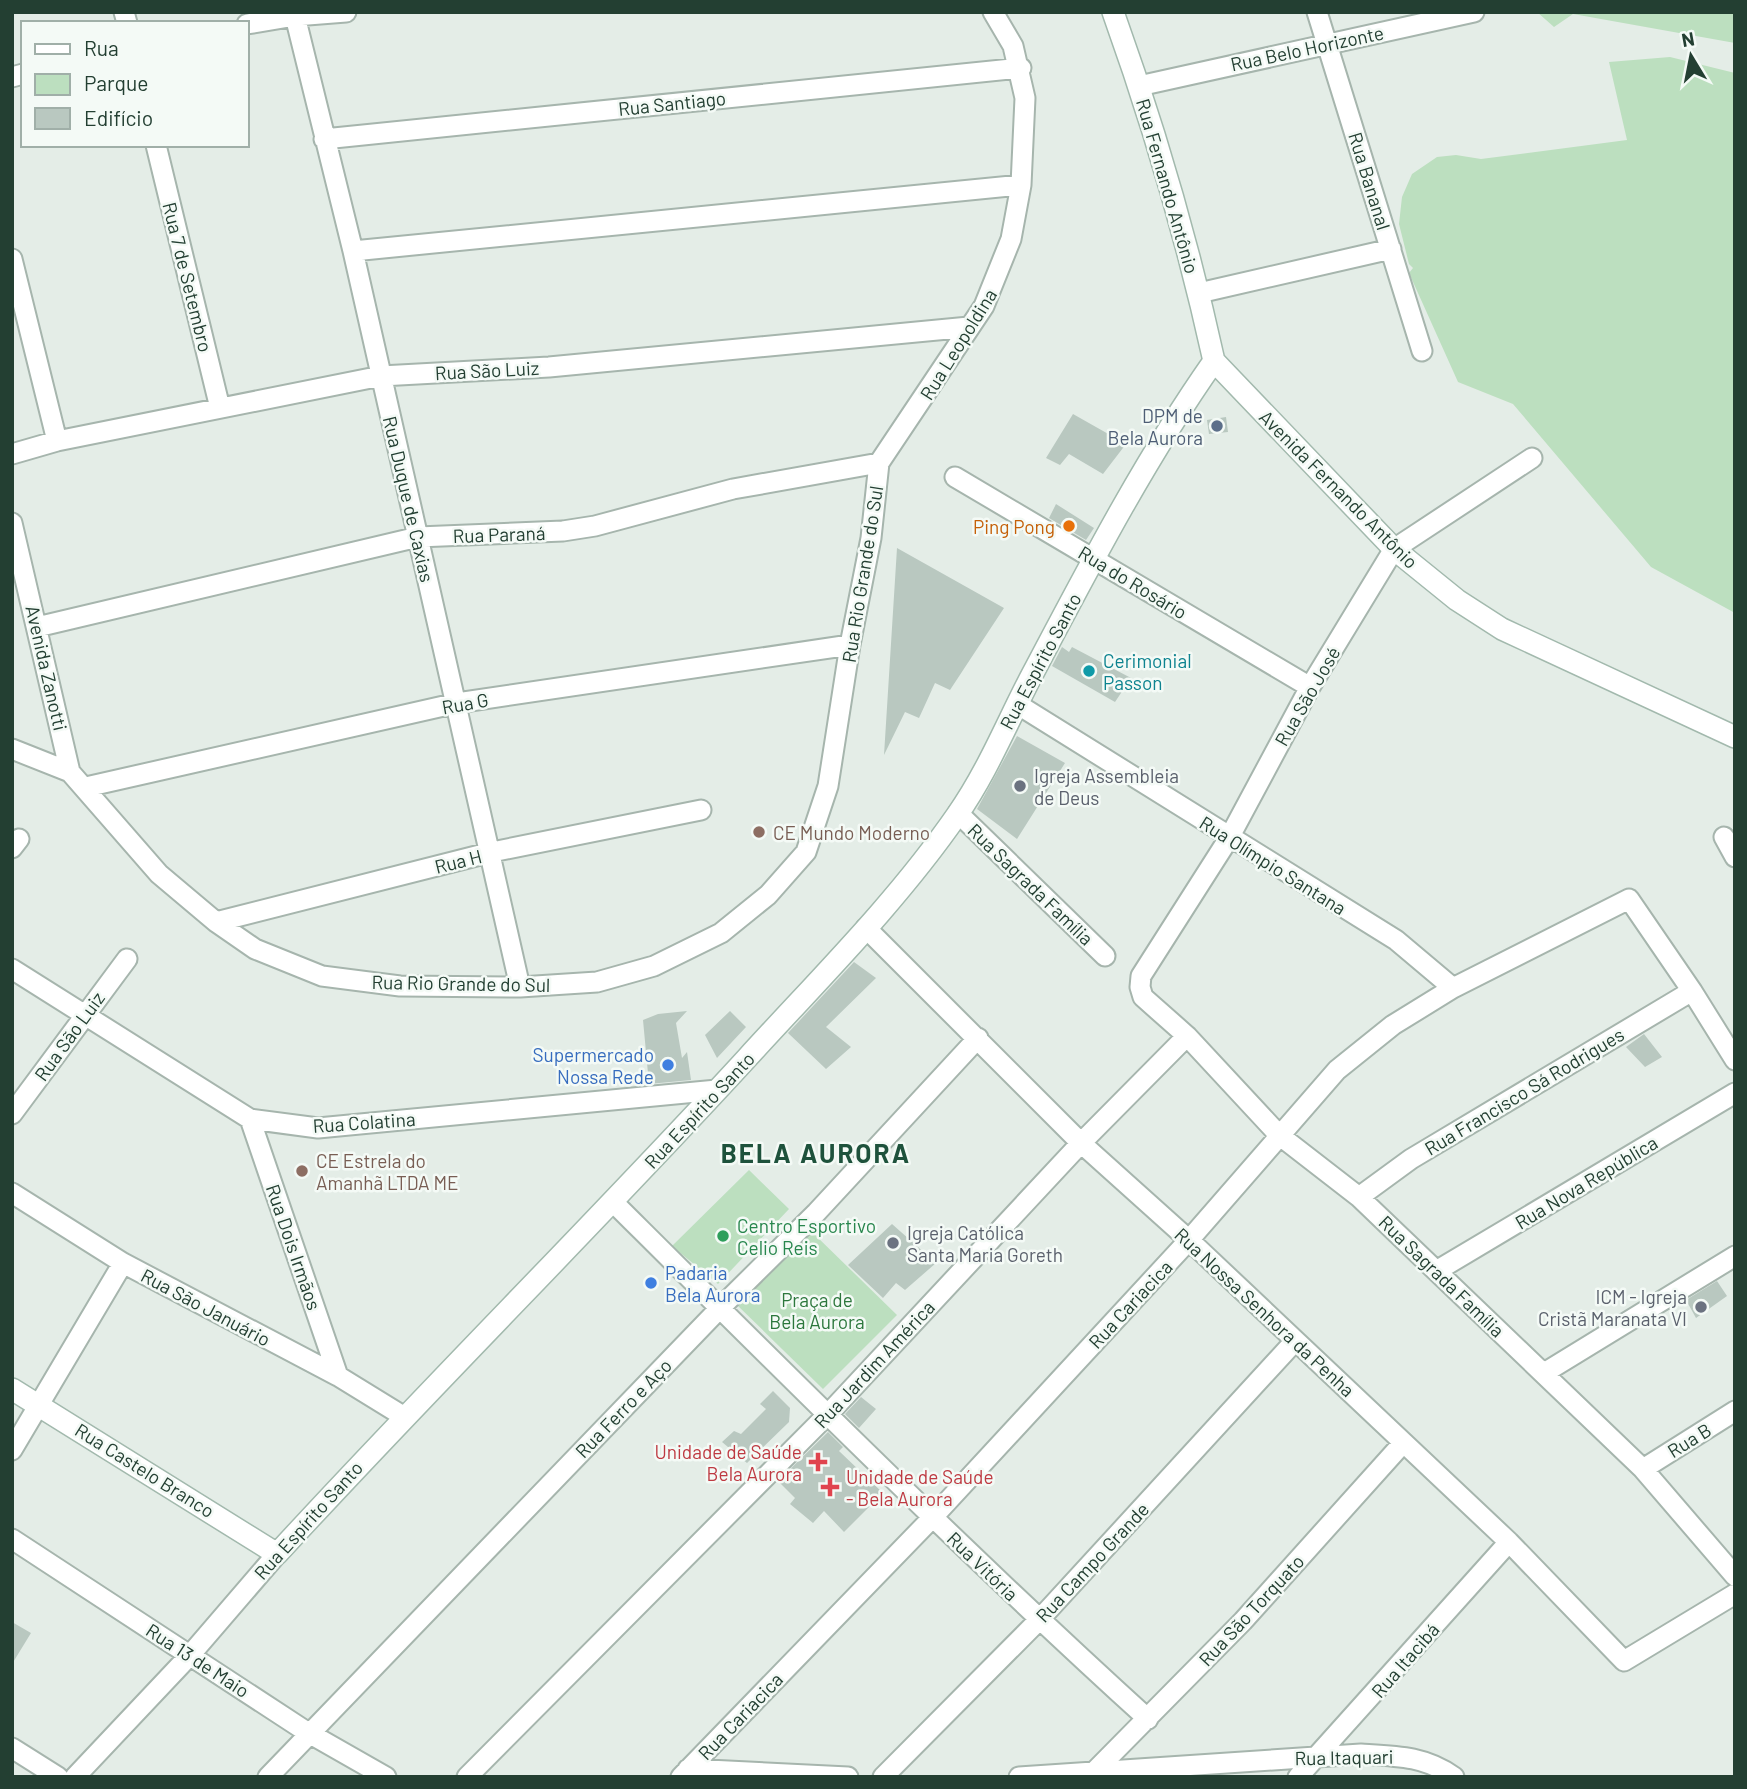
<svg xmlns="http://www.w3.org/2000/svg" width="1747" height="1789" viewBox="0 0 1747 1789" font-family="Barlow,sans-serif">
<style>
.green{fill:#bcdfbf}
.building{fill:#b9c8c0}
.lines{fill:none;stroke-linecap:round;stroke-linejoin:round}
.street-casing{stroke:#a6b5ad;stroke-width:23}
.secondary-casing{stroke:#a2b9ad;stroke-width:24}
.street{stroke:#fff;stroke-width:19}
.secondary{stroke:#fff;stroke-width:21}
.service-dot{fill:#5c6f8a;stroke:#f4faf6;stroke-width:2.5}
.food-dot{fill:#e8710a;stroke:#f4faf6;stroke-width:2.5}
.culture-dot{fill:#0f9aa8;stroke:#f4faf6;stroke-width:2.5}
.worship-dot{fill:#6b7280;stroke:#f4faf6;stroke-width:2.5}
.education-dot{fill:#8d6e63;stroke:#f4faf6;stroke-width:2.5}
.shop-dot{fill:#3f7fe0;stroke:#f4faf6;stroke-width:2.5}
.leisure-dot{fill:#2e9e5b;stroke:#f4faf6;stroke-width:2.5}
.health-dot{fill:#e0444e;stroke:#f4faf6;stroke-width:2.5}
.labels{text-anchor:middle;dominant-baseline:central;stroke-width:5;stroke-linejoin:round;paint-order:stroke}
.street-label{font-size:19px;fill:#233f32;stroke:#f4faf6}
.service-label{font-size:19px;fill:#4e5e75;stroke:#f4faf6;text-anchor:end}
.food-label{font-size:19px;fill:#c56008;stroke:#f4faf6;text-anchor:end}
.culture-label{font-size:19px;fill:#0d838f;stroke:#f4faf6;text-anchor:start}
.worship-label{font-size:19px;fill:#5b616d;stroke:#f4faf6;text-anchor:start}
.education-label{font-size:19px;fill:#785e54;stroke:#f4faf6;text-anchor:start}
.shop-label{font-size:19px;fill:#366cbe;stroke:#f4faf6;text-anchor:end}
.leisure-label{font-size:19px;fill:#27864d;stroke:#f4faf6;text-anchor:start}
.park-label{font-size:19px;fill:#2c773c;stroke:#f4faf6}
.health-label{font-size:19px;fill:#be3a42;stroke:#f4faf6;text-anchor:end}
.district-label{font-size:26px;font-weight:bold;letter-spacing:2px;fill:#1e523c;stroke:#f4faf6}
</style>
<rect width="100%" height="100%" fill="#e4ede7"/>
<path class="green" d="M 1537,12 L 1735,12 L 1735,43 L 1573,14 L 1554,27 Z
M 1670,57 L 1735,73 L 1735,613 L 1651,567 L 1513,404 L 1458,382 L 1409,273 L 1413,268 L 1409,264 L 1399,224 L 1402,197 L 1412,174 L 1437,157 L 1456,155 L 1481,159 L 1627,140 L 1609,62 Z
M 749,1170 L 789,1209 L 718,1284 L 672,1246 Z
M 811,1231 L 897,1315 L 823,1389 L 737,1305 Z"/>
<path class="building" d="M 1073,414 L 1126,444 L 1103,474 L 1069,454 L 1060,465 L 1046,458 Z
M 1226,417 L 1228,432 L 1209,434 L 1207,420 Z
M 1056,504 L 1094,528 L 1086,540 L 1049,518 Z
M 897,548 L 1004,608 L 950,690 L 935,683 L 919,718 L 905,712 L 884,755 Z
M 1062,647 L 1069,652 L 1072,647 L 1131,678 L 1115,702 L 1052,666 Z
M 1017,736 L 1065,763 L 1017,839 L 977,809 Z
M 854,962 L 876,978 L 826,1027 L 851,1047 L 826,1069 L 788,1033 Z
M 687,1011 L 676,1023 L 682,1058 L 687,1052 L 691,1080 L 649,1084 L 643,1020 L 658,1014 Z
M 730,1011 L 746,1027 L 717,1058 L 705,1035 Z
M 1644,1034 L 1662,1057 L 1645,1067 L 1626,1047 Z
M 892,1224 L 936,1263 L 905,1290 L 896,1283 L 883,1298 L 848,1265 Z
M 1717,1281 L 1727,1296 L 1696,1318 L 1686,1300 Z
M 773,1391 L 790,1408 L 789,1422 L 747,1463 L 722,1442 L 734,1431 L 741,1434 L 766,1409 L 760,1404 Z
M 861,1397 L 876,1409 L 859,1428 L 845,1414 Z
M 828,1432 L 843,1447 L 839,1451 L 883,1493 L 844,1532 L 824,1511 L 813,1523 L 790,1504 L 795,1498 L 778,1481 Z
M 12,1622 L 31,1633 L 12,1664 Z"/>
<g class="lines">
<g class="street-casing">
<path id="street" d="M 124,12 L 127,23
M 294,12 L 353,251 L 520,987
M 1317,12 L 1422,351
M 247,24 L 295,16 L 346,12
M 12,77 L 23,74
M 1139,86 L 1474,12
M 324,139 L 1021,68
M 156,145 L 220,408
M 353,251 L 1021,185
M 12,259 L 57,441
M 1199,293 L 1391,249
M 12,454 L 57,441 L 381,376 L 549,367 L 969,327
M 1532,458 L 1394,549 L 1310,687 L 1229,838 L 1141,976 L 1140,987 L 1143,997 L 1187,1036 L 1279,1135 L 1359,1197 L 1643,1469 L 1735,1576
M 955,477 L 1310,687
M 12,523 L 70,772
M 37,627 L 418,537 L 563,531 L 595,526 L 733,489 L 879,463
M 1017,704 L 1396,940 L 1453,988
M 12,749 L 70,772 L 159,874 L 216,922 L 255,949 L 322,976 L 400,986 L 520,987 L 597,982 L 654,966 L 721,933 L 768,895 L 806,852 L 828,786 L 850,645 L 871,538 L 879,463 L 984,306 L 1011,239 L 1021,185 L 1025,98 L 1013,46 L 993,12
M 86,787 L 457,703 L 850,645
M 958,813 L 1105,956
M 1724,837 L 1735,857
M 12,848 L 19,839
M 216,922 L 492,852 L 701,810
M 866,928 L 1081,1143 L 1189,1240 L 1509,1542 L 1624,1661 L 1735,1594
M 12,969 L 250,1119 L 318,1128 L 717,1090
M 12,1114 L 127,959
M 250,1119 L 338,1376
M 12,1193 L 123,1263 L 338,1376 L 403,1416
M 1359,1197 L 1411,1159 L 1692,991
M 613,1202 C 789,1377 964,1552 1148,1719
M 1438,1270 L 1735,1093
M 1544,1373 L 1735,1256
M 12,1450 L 123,1263
M 1643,1469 L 1735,1411
M 12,1539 L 307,1732 L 386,1777
M 12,1748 L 58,1777
M 688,1769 L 848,1777
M 1093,1773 L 1243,1621 L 1403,1443
M 75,1777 L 191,1654 L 277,1554
M 268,1777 L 721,1307 L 816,1213 L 978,1038
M 467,1777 L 832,1410 L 1081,1143 L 1187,1036
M 681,1777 L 933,1517 L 1189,1240 L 1337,1070 L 1393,1025 L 1453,988 L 1629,899 L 1692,991 L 1735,1060
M 883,1777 L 1039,1620 L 1295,1341
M 1019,1777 L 1361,1754 C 1396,1756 1425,1756 1454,1777
M 1298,1777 L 1509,1542"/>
</g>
<g class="secondary-casing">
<path id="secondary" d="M 1113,12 C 1154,126 1188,243 1214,361
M 1214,361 L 1394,549 L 1457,600 L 1502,629 L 1735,737
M 12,1389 L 277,1554 C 431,1386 593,1226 747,1058 C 819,979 896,903 957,815 C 988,771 1008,720 1033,673 C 1089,567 1145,459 1214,361"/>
</g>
<use href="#street" class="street"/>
<use href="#secondary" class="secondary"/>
</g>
<circle class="service-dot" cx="1217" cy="426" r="7"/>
<circle class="food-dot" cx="1069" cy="526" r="7"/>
<circle class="culture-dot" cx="1089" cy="671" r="7"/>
<g class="worship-dot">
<circle cx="1020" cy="786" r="7"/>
<circle cx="893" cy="1243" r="7"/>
<circle cx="1701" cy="1307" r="7"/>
</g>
<g class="education-dot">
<circle cx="759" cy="832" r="7"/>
<circle cx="302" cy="1171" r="7"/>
</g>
<g class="shop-dot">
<circle cx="668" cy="1065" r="7"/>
<circle cx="651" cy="1283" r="7"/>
</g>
<circle class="leisure-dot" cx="723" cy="1236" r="7"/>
<g class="health-dot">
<path d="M814.5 1451.5h7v7h7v7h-7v7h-7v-7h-7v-7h7z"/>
<path d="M826.5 1476.5h7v7h7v7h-7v7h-7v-7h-7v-7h7z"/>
</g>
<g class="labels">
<g class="street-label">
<text transform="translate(1307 48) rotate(-12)">Rua Belo Horizonte</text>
<text transform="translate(672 103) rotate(-6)">Rua Santiago</text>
<text transform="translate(1370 181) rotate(73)">Rua Bananal</text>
<text transform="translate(1168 186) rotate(74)">Rua Fernando Antônio</text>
<text transform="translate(188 277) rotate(76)">Rua 7 de Setembro</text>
<text transform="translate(958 344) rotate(-58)">Rua Leopoldina</text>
<text transform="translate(487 370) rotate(-3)">Rua São Luiz</text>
<text transform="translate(1339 489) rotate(45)">Avenida Fernando Antônio</text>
<text transform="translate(409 499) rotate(77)">Rua Duque de Caxias</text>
<text transform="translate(499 534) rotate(-2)">Rua Paraná</text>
<text transform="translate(862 574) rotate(-81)">Rua Rio Grande do Sul</text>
<text transform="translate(1133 582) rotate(31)">Rua do Rosário</text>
<text transform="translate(1040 661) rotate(-62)">Rua Espírito Santo</text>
<text transform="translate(47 668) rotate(77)">Avenida Zanotti</text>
<text transform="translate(1307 696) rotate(-60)">Rua São José</text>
<text transform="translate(465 703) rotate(-10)">Rua G</text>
<text transform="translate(458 861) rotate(-14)">Rua H</text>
<text transform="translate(1273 865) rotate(32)">Rua Olímpio Santana</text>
<text transform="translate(1031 884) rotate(44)">Rua Sagrada Família</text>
<text transform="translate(461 983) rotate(1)">Rua Rio Grande do Sul</text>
<text transform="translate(69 1036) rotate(-54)">Rua São Luiz</text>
<text transform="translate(1524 1091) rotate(-31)">Rua Francisco Sá Rodrigues</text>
<text transform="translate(699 1110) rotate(-47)">Rua Espírito Santo</text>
<text transform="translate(364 1122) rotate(-4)">Rua Colatina</text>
<text transform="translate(1586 1182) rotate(-31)">Rua Nova República</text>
<text transform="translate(294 1247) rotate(71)">Rua Dois Irmãos</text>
<text transform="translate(1442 1276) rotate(44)">Rua Sagrada Família</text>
<text transform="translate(1130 1304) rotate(-47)">Rua Cariacica</text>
<text transform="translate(206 1307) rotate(28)">Rua São Januário</text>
<text transform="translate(1265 1312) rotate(43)">Rua Nossa Senhora da Penha</text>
<text transform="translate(874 1364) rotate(-47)">Rua Jardim América</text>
<text transform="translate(623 1408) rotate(-46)">Rua Ferro e Aço</text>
<text transform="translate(1689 1440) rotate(-32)">Rua B</text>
<text transform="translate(145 1470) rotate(32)">Rua Castelo Branco</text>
<text transform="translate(308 1520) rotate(-48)">Rua Espírito Santo</text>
<text transform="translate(1092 1562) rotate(-47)">Rua Campo Grande</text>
<text transform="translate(983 1566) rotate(44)">Rua Vitória</text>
<text transform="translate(1251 1610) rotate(-47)">Rua São Torquato</text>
<text transform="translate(198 1660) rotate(33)">Rua 13 de Maio</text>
<text transform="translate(1405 1660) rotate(-49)">Rua Itacibá</text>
<text transform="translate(740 1716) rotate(-46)">Rua Cariacica</text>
<text transform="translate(1344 1757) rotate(-1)">Rua Itaquari</text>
</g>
<g class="service-label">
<text x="1203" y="415">DPM de<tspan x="1203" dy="22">Bela Aurora</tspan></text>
</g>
<g class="food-label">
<text x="1055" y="526">Ping Pong</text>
</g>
<g class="culture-label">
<text x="1103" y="660">Cerimonial<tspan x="1103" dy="22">Passon</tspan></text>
</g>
<g class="worship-label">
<text x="1034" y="775">Igreja Assembleia<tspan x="1034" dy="22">de Deus</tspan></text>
<text x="907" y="1232">Igreja Católica<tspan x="907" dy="22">Santa Maria Goreth</tspan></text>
<text x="1687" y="1296" text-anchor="end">ICM - Igreja<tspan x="1687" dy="22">Cristã Maranata VI</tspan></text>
</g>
<g class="education-label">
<text x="773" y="832">CE Mundo Moderno</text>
<text x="316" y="1160">CE Estrela do<tspan x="316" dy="22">Amanhã LTDA ME</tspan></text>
</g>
<g class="shop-label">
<text x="654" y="1054">Supermercado<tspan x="654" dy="22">Nossa Rede</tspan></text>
<text x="665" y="1272" text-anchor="start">Padaria<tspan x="665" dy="22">Bela Aurora</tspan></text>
</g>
<g class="leisure-label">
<text x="737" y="1225">Centro Esportivo<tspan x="737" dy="22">Celio Reis</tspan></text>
</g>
<g class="park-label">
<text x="817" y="1299">Praça de<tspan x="817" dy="22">Bela Aurora</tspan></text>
</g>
<g class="health-label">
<text x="802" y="1451">Unidade de Saúde<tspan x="802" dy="22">Bela Aurora</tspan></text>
<text x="846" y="1476" text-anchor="start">Unidade de Saúde<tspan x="846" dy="22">- Bela Aurora</tspan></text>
</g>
<g class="district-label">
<text x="816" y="1152">BELA AURORA</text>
</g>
</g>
<rect width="1747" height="1789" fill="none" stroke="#233f32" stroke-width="28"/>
<rect x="21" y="21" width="228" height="126" fill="#f4faf6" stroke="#a0afa8" stroke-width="2"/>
<rect x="35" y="44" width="35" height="10" fill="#ffffff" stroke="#a0afa8" stroke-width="2"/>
<text x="84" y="56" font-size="21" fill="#233f32">Rua</text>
<rect x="35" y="74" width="35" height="21" fill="#bcdfbf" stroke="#a0afa8" stroke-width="2"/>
<text x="84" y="91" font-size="21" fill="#233f32">Parque</text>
<rect x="35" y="108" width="35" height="21" fill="#b9c8c0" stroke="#a0afa8" stroke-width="2"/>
<text x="84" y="126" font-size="21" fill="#233f32">Edifício</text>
<g transform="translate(1691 56) rotate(350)" stroke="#f4faf6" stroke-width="5" paint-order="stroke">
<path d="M0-5L12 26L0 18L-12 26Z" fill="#233f32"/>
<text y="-10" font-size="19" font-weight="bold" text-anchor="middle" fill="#233f32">N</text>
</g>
</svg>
